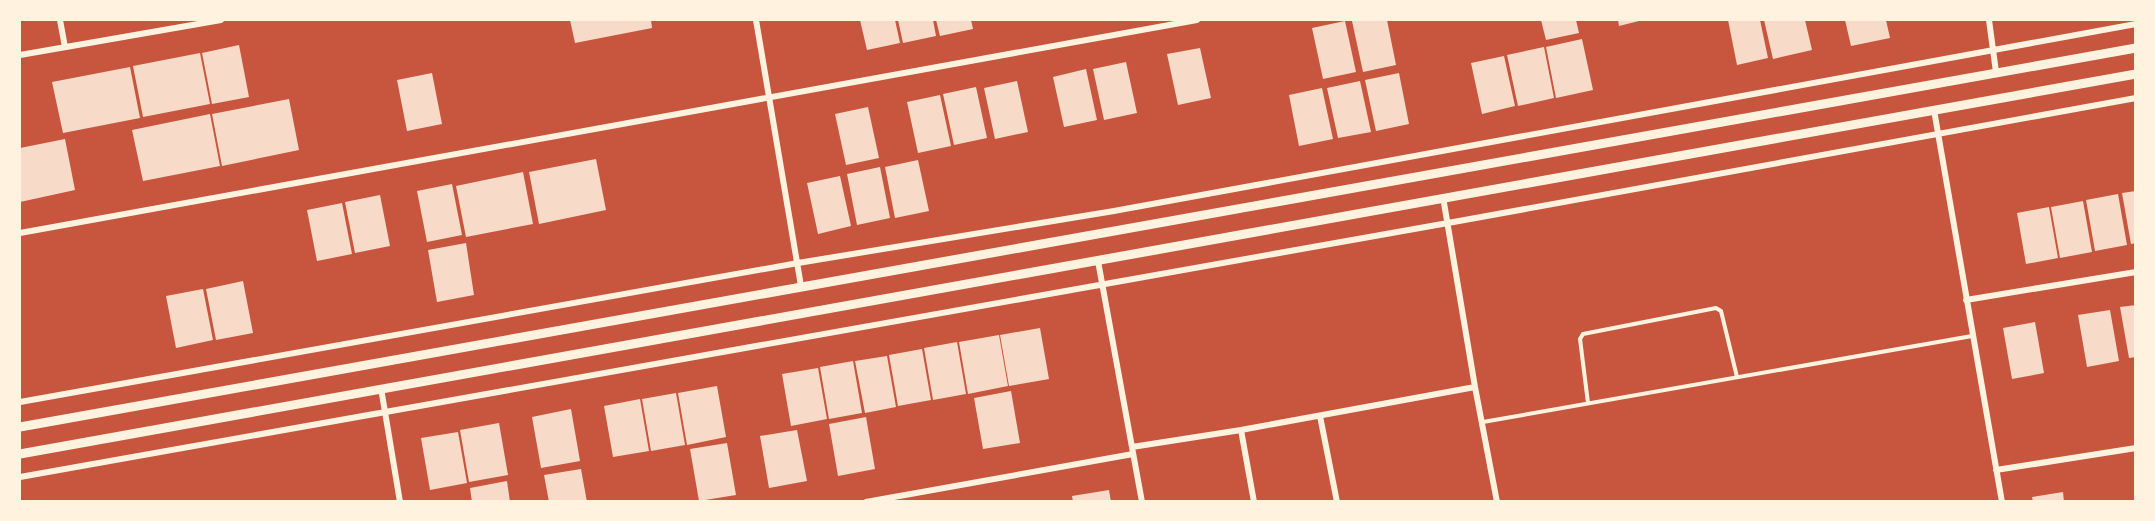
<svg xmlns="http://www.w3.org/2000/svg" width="2155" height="521" viewBox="0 0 2155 521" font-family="'PT Sans Narrow',sans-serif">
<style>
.building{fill:#f7dbc8}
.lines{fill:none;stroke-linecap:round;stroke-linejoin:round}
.service{stroke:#fff3e0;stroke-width:4}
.minor{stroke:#fff3e0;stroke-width:6}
.secondary{stroke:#fff3e0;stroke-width:9}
</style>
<rect width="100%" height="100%" fill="#c8553d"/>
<path class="building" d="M 570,20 L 651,20 L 652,28 L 575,43 Z
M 860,20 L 895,20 L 900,43 L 867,50 Z
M 898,20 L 933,20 L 936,36 L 903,43 Z
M 936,20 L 971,20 L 973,29 L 940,36 Z
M 1359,20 L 1387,20 L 1396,65 L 1363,72 L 1352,21 Z
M 1541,20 L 1576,20 L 1579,33 L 1546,40 Z
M 1618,20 L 1643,20 L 1619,26 Z
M 1728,20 L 1760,20 L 1768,58 L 1737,65 Z
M 1764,20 L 1805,20 L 1812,50 L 1773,59 Z
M 1845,20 L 1886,20 L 1890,38 L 1851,46 Z
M 1345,21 L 1356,72 L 1323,79 L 1312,28 Z
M 1582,39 L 1593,90 L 1556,98 L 1546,47 Z
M 239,45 L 249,97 L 212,104 L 202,53 Z
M 1544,47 L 1554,98 L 1518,106 L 1507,55 Z
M 1200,48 L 1211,98 L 1178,105 L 1167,54 Z
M 200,53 L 210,104 L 143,117 L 133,66 Z
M 1504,56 L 1515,106 L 1482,114 L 1471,63 Z
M 1126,62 L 1137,113 L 1104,120 L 1093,69 Z
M 130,67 L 140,118 L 63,133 L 52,82 Z
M 1086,69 L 1097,120 L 1064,127 L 1053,77 Z
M 432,73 L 442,124 L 407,131 L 397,80 Z
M 1399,73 L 1409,124 L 1376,131 L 1365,80 Z
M 1017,81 L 1028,132 L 995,139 L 984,88 Z
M 1360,81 L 1371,132 L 1338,138 L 1327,88 Z
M 976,87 L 987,138 L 954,145 L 943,94 Z
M 1322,88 L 1333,139 L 1299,146 L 1289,95 Z
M 940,95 L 951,146 L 918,153 L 907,102 Z
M 289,99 L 299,150 L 222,166 L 212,114 Z
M 868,107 L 879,158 L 846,165 L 835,114 Z
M 210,114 L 220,166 L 143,181 L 132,130 Z
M 65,139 L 75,190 L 20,202 L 20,148 Z
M 596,159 L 606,210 L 539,224 L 529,172 Z
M 918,160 L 929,211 L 895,218 L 885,167 Z
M 880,167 L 890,218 L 857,225 L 847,174 Z
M 523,172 L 533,224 L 466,237 L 456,186 Z
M 840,176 L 851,226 L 818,234 L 807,183 Z
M 452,184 L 462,235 L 427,242 L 417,191 Z
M 2136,191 L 2136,243 L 2131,244 L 2122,193 Z
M 2118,194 L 2127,245 L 2095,251 L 2086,200 Z
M 380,195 L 390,246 L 355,253 L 345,202 Z
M 2083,201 L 2092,252 L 2060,258 L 2051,207 Z
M 342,203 L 352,254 L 317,261 L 307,210 Z
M 2049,207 L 2058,258 L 2026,264 L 2017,213 Z
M 466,243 L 474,295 L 437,302 L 428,250 Z
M 243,281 L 253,333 L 216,340 L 206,289 Z
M 203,289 L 213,340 L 176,348 L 166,296 Z
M 2136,305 L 2136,357 L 2129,358 L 2120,307 Z
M 2110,310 L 2119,361 L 2087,367 L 2078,315 Z
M 2035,322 L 2044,373 L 2012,379 L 2003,328 Z
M 1040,328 L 1049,379 L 1009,386 L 1000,335 Z
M 999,335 L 1008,386 L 968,394 L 959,342 Z
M 957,342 L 966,394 L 933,400 L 924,348 Z
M 922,349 L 931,400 L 898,406 L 889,355 Z
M 887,356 L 896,407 L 865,413 L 855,361 Z
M 853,361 L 862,413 L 829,419 L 820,367 Z
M 818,368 L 827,419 L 791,426 L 782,374 Z
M 717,386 L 726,437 L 687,445 L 678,393 Z
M 1011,391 L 1020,443 L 983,449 L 974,398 Z
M 676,393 L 685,445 L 651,451 L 642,399 Z
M 640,399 L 649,451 L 613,457 L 604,406 Z
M 571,409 L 580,461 L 541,468 L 532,417 Z
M 866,417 L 875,469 L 838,476 L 829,424 Z
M 499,423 L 508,475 L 469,482 L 460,430 Z
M 797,430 L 807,481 L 769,488 L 760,436 Z
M 458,432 L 467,483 L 430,490 L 421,438 Z
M 727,443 L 736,495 L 699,501 L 690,449 Z
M 581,469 L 587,502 L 549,502 L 544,475 Z
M 507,481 L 510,502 L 472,502 L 470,488 Z
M 1109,490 L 1111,502 L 1073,502 L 1072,496 Z
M 2063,492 L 2064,502 L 2033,502 L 2032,497 Z"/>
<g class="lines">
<path class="service" d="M 1588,403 L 1580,339 L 1583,334 L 1716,308 L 1721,311 L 1737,377
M 1483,422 L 1972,336"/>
<path class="minor" d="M 60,20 L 65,47
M 756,20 L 801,286
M 1989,20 L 1996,72
M 20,55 L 221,20
M 1934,110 L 2002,502
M 1443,197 L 1475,387 L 1497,502
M 20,233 L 1197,20
M 1098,261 L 1142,502
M 1966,300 L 2136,272
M 381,388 L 400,502
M 20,402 L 798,263 L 1114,211 L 2136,24
M 1320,416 L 1337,502
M 1241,430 L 1254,502
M 1132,447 L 1241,430 L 1475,387
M 1996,470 L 2136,448
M 20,477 L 1448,223 L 2136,98
M 866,502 L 1133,454"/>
<path class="secondary" d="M 20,427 L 2136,48
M 20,454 L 2136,74"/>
</g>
<rect width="2155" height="521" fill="none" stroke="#fff3e0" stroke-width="42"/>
</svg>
